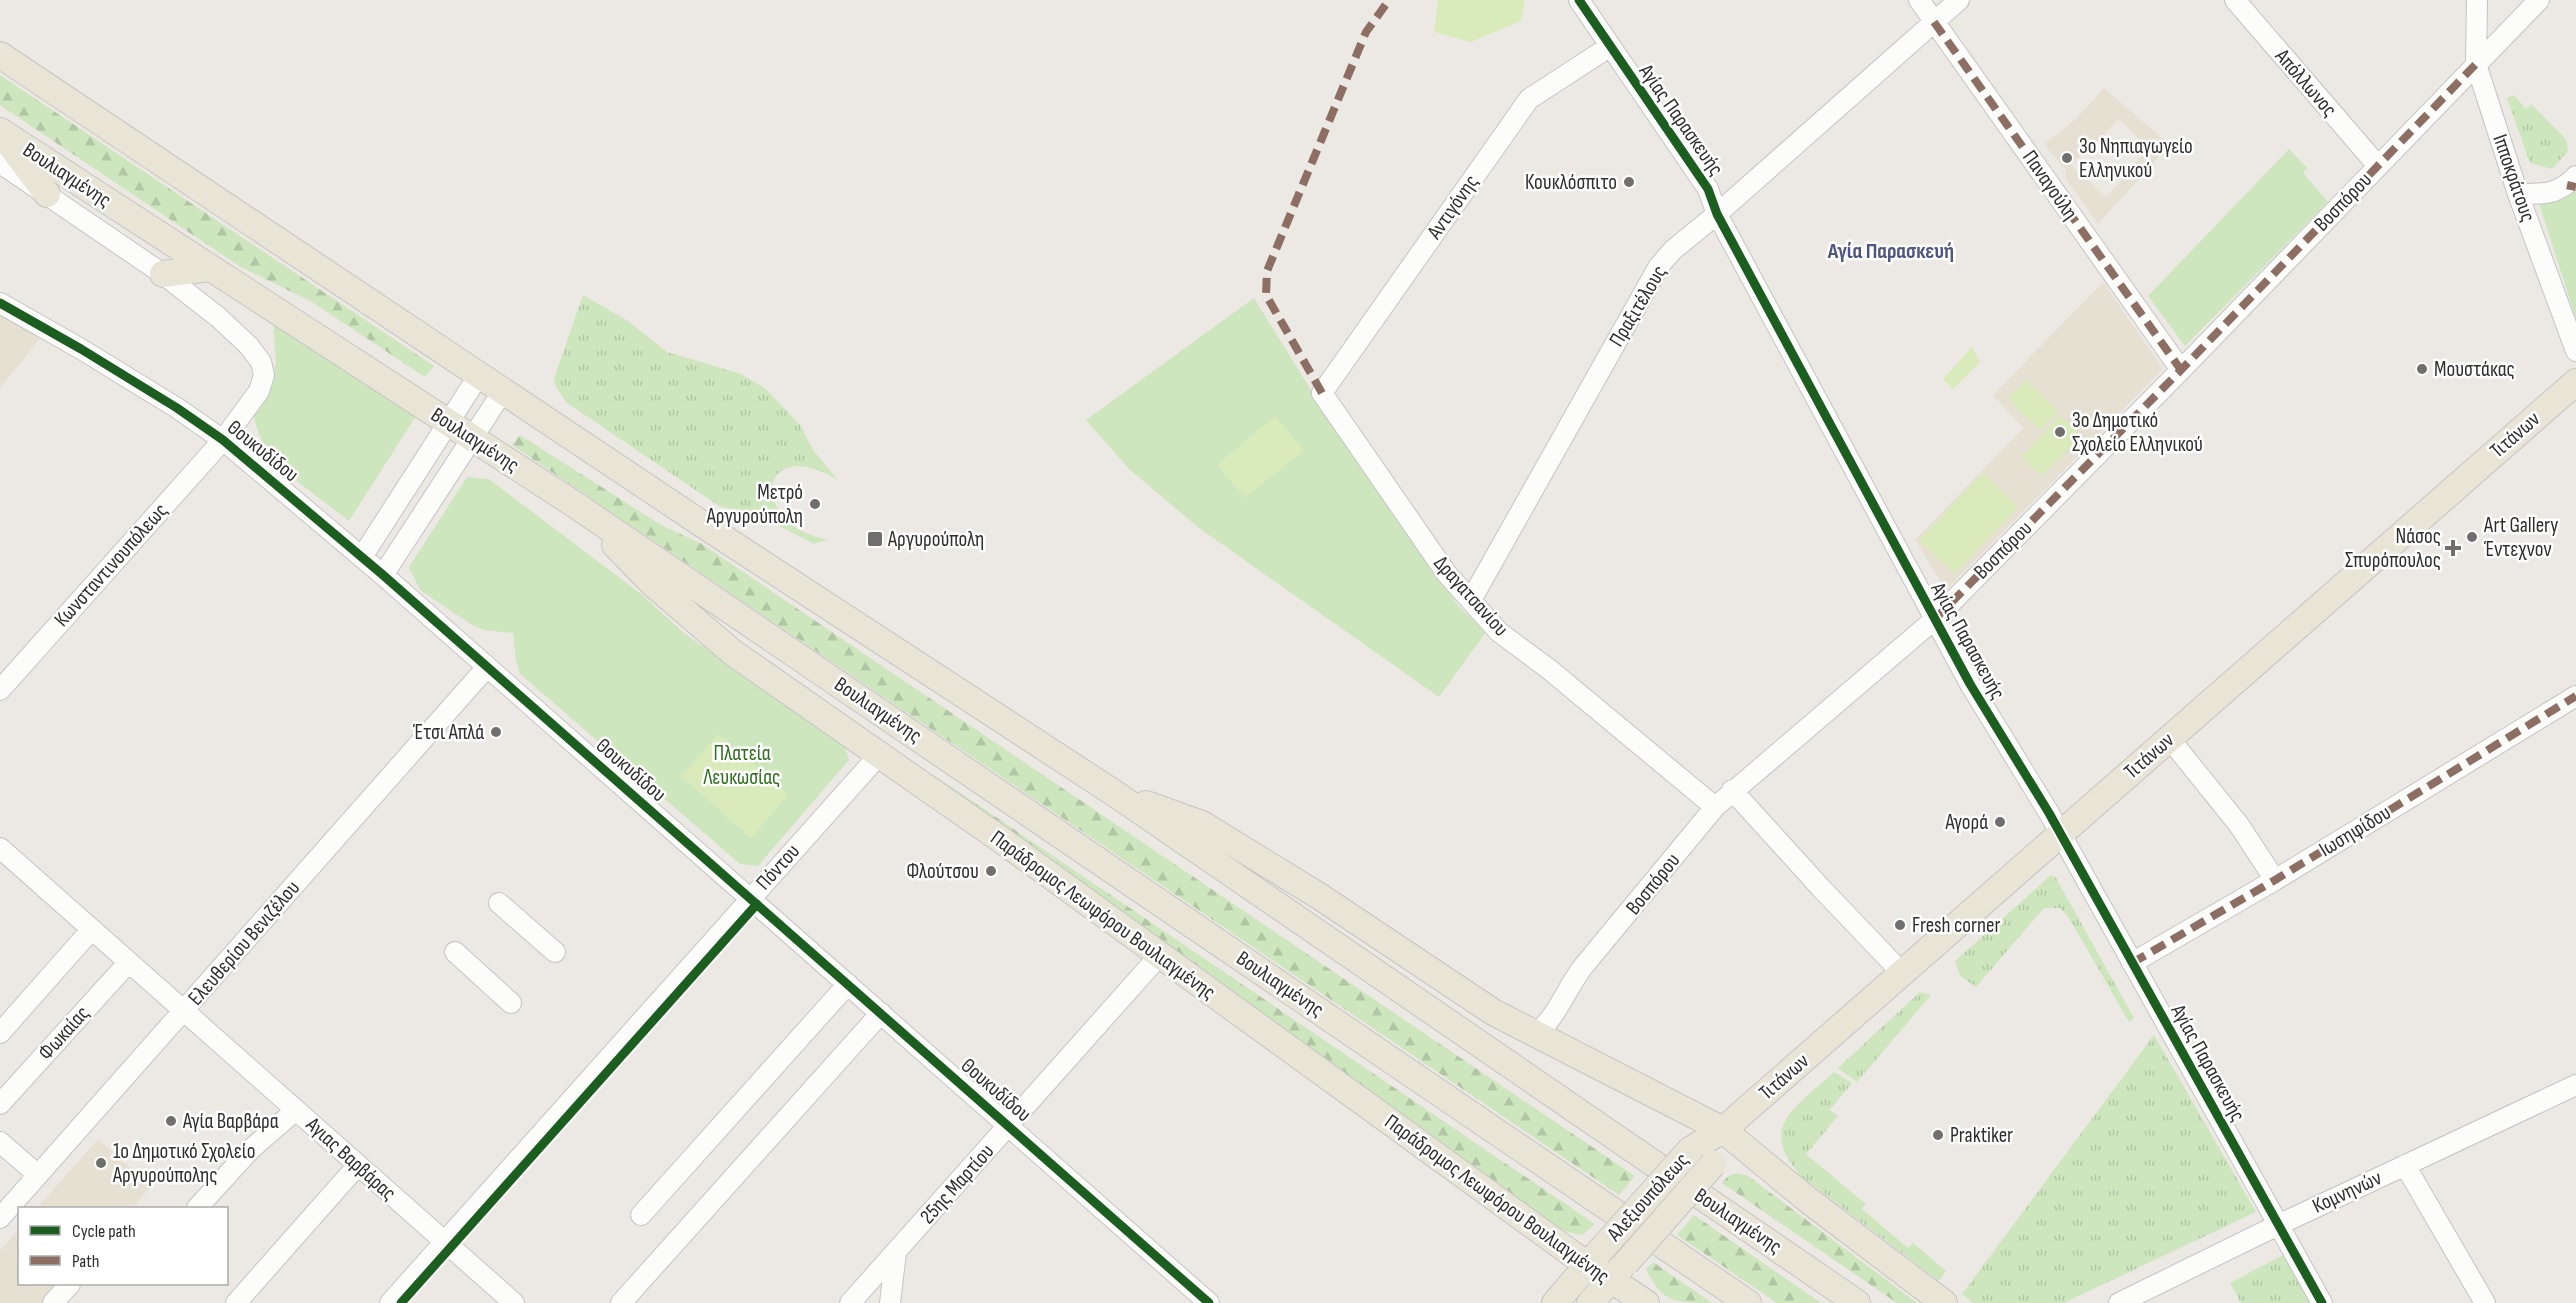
<svg xmlns="http://www.w3.org/2000/svg" width="2576" height="1303" viewBox="0 0 2576 1303" font-family="'Sofia Sans Condensed',sans-serif">
<style>
.education{fill:#e6e0d3;fill-rule:evenodd}
.grass{fill:url(#grass-tufts)}
.forest{fill:url(#forest-firs)}
.park{fill:#cee6be}
.pitch{fill:#d9eabb}
.lines{fill:none;stroke-linecap:round;stroke-linejoin:round}
.minor-casing{stroke:#c5c4c5;stroke-width:22}
.major-casing{stroke:#c6c5c4;stroke-width:28}
.minor{stroke:#fcfcfb;stroke-width:20}
.major{stroke:#e8e4d6;stroke-width:26}
.major-bridge-casing{stroke:#c6c5c4;stroke-width:28;stroke-linecap:butt}
.major-bridge{stroke:#e8e4d6;stroke-width:26}
.quiet{stroke:#8d6e63;stroke-width:8;stroke-dasharray:15 8;stroke-linecap:butt}
.cycleway-casing{stroke:#fff;stroke-width:13}
.cycleway{stroke:#1b5e20;stroke-width:9}
.poi-dot{fill:#706f6e;stroke:#fff;stroke-width:2}
.labels{text-anchor:middle;dominant-baseline:central;stroke-width:5;stroke-linejoin:round;paint-order:stroke}
.street-label{font-size:21px;fill:#2e2e2e;stroke:#fff}
.poi-label{font-size:21px;fill:#2e2e2e;stroke:#fff;text-anchor:start}
.park-label{font-size:21px;fill:#2c6e1b;stroke:#fff}
.neighbourhood-label{font-size:22px;font-weight:bold;fill:#4d5680;stroke:#fff}
</style>
<defs>
<pattern id="grass-tufts" width="24" height="20" patternUnits="userSpaceOnUse" patternTransform="scale(1.5)"><rect width="24" height="20" fill="#cee6be"/><path d="M3 7l-1-3M5 7V3M7 7l1-3M15 17l-1-3M17 17v-4M19 17l1-3" fill="none" stroke="#b1c6a4"/></pattern>
<pattern id="forest-firs" width="22" height="20" patternUnits="userSpaceOnUse" patternTransform="scale(1.5)"><rect width="22" height="20" fill="#cee6be"/><path d="M5 1l3.5 6h-7zM16 11l3.5 6h-7z" fill="#b1c6a4"/></pattern>
</defs>
<rect width="100%" height="100%" fill="#ece8e4"/>
<path class="education" d="M 2104,88 L 2170,145 L 2098,224 L 2065,177 L 2066,171 L 2044,144 L 2076,119 ZM 2118,119 L 2149,148 L 2130,169 L 2122,162 L 2116,169 L 2125,177 L 2106,197 L 2071,165 L 2091,144 L 2101,154 L 2107,146 L 2100,139 Z
M 2103,282 L 2163,369 L 1946,590 L 1915,540 L 2023,428 L 1993,395 Z
M 0,312 L 42,336 L 0,388 Z
M 98,1139 L 151,1187 L 132,1208 L 37,1208 Z
M 19,1229 L 20,1284 L 64,1284 L 46,1303 L 0,1303 L 0,1251 Z"/>
<path class="grass" d="M 2514,95 L 2526,109 L 2531,104 L 2566,139 L 2568,151 L 2552,169 L 2530,163 L 2507,98 Z
M 583,295 L 628,321 L 667,352 L 741,374 L 766,389 L 800,425 L 813,450 L 838,480 C 755,431 749,528 828,539 L 814,544 L 756,514 L 719,506 L 567,403 L 556,387 L 554,379 Z
M 2051,875 L 2056,878 L 2134,1018 L 2129,1022 L 2069,918 L 2060,908 L 2044,908 L 1976,987 L 1960,976 L 1955,961 Z
M 1920,992 L 1931,995 L 1857,1082 L 1838,1068 Z
M 2154,1035 L 2256,1212 L 2064,1303 L 1973,1303 L 1962,1294 Z
M 1834,1072 L 1852,1083 L 1830,1110 L 1838,1116 L 1806,1154 L 1866,1204 L 1862,1209 L 1908,1248 L 1913,1243 L 1946,1271 L 1939,1281 L 1802,1177 C 1755,1126 1797,1107 1834,1072 Z
M 2285,1254 L 2311,1303 L 2241,1303 L 2230,1283 Z"/>
<path class="forest" d="M 0,75 L 434,366 L 425,377 L 312,302 L 239,266 L 0,105 Z
M 520,435 L 661,525 L 702,544 L 1635,1176 L 1619,1195 L 512,445 Z
M 931,773 L 1595,1224 L 1582,1235 L 1568,1232 L 1555,1226 L 1104,903 Z
M 1736,1173 L 1748,1176 L 1917,1303 L 1897,1303 L 1722,1183 L 1728,1176 Z
M 1694,1215 L 1821,1303 L 1777,1303 L 1677,1235 Z
M 1653,1262 L 1712,1303 C 1675,1303 1662,1303 1646,1269 Z"/>
<path class="park" d="M 2289,149 L 2307,168 L 2303,173 L 2328,202 L 2185,346 L 2148,296 Z
M 2569,191 L 2576,192 L 2576,319 L 2539,203 L 2562,200 Z
M 1254,298 L 1311,390 L 1459,607 L 1486,632 L 1439,697 L 1199,528 L 1129,469 L 1086,420 Z
M 273,318 L 416,416 L 349,521 C 311,490 258,462 253,410 L 276,365 Z
M 467,477 L 489,479 L 641,594 L 685,634 L 844,743 L 849,760 L 758,866 L 740,864 L 520,674 L 516,660 L 513,633 L 484,630 L 472,625 L 420,590 L 409,567 Z"/>
<path class="pitch" d="M 1438,0 L 1525,0 L 1521,21 L 1471,42 L 1434,32 Z
M 1972,347 L 1980,362 L 1953,389 L 1943,379 Z
M 2026,380 L 2058,412 L 2040,430 L 2008,399 Z
M 1275,416 L 1304,450 L 1245,498 L 1217,465 Z
M 2060,416 L 2081,436 L 2042,476 L 2021,457 Z
M 1983,473 L 2018,507 L 1954,574 L 1919,540 Z
M 719,734 L 788,795 L 751,838 L 681,776 Z"/>
<g class="lines">
<g class="minor-casing">
<path id="minor" d="M 1579,0 L 1708,189 L 1717,214 L 1970,684 L 2049,813 L 2322,1303
M 1919,0 L 2181,370
M 2235,0 L 2378,166
M 2477,0 L 2476,64 L 2518,194 L 2576,351
M 1609,47 L 1529,99 L 1322,393 L 1447,574 L 1499,632 L 1550,670 L 1715,807
M 0,163 L 163,274 L 218,317 L 249,346 L 261,362 L 264,375 L 259,391 L 223,440 L 0,690
M 2518,194 C 2544,194 2557,195 2576,176
M 0,303 L 81,349 L 177,408 L 223,440 L 383,575 L 1209,1303
M 362,557 L 479,375
M 383,575 L 503,391
M 1471,600 L 1659,266 L 1673,250 L 1717,214 L 1959,0
M 2169,738 L 2239,825 L 2275,880
M 1732,790 L 1820,887 L 1902,973
M 0,848 L 514,1303
M 499,903 L 555,952
M 455,952 L 511,1003
M 2132,963 L 2275,880 L 2576,696
M 0,1033 L 92,929
M 1535,1034 C 1554,1022 1567,988 1582,968 L 1715,807 L 1935,619 L 2181,370 L 2539,0
M 0,1104 L 129,962
M 0,1142 L 38,1175
M 2405,1165 L 2485,1303
M 197,1208 L 251,1149 L 296,1110
M 641,1215 L 848,984
M 0,1218 L 487,667
M 53,1303 L 70,1284
M 236,1303 L 358,1165
M 390,1303 L 880,754
M 621,1303 L 881,1013
M 850,1303 L 1159,956
M 890,1303 L 896,1252
M 2119,1303 L 2278,1225 L 2576,1085"/>
</g>
<g class="major-casing">
<path id="major" d="M 0,55 L 702,524 L 1114,793 L 1857,1303
M 0,131 L 577,506 L 1748,1303
M 11,146 L 47,194
M 163,274 L 210,268
M 615,545 L 653,584 L 732,652 L 1000,839 L 1575,1256 L 1646,1303
M 1146,804 L 1202,824 L 1319,896 L 1493,1012 L 1723,1130 L 1808,1200 L 1944,1303
M 1690,1150 L 1723,1130 L 2576,382
M 1555,1303 L 1600,1251
M 1590,1303 L 1621,1268"/>
</g>
<use href="#minor" class="minor"/>
<use href="#major" class="major"/>
<g class="major-bridge-casing">
<path id="major-bridge" d="M 1600,1251 L 1690,1150
M 1626,1263 L 1713,1164"/>
</g>
<use href="#major-bridge" class="major-bridge"/>
<path class="quiet" d="M 1934,22 L 2181,370
M 2567,185 L 2576,187
M 1322,393 L 1266,295 L 1267,271 L 1366,32 L 1389,0
M 1935,619 L 2181,370 L 2476,64
M 2132,963 L 2275,880 L 2576,696"/>
<g class="cycleway-casing">
<path id="cycleway" d="M 1579,0 L 1708,189 L 1717,214 L 1970,684 L 2049,813 L 2322,1303
M 0,303 L 81,349 L 177,408 L 223,440 L 383,575 L 1209,1303
M 401,1303 L 757,904"/>
</g>
<use href="#cycleway" class="cycleway"/>
</g>
<g class="poi-dot">
<circle cx="2067" cy="158" r="6"/>
<circle cx="1629" cy="182" r="6"/>
<circle cx="2422" cy="369" r="6"/>
<circle cx="2060" cy="432" r="6"/>
<circle cx="815" cy="504" r="6"/>
<circle cx="2472" cy="537" r="6"/>
<rect x="867" y="531" width="16" height="16" rx="3"/>
<path d="M2450 539h6v6h6v6h-6v6h-6v-6h-6v-6h6z"/>
<circle cx="496" cy="732" r="6"/>
<circle cx="2000" cy="822" r="6"/>
<circle cx="991" cy="871" r="6"/>
<circle cx="1900" cy="925" r="6"/>
<circle cx="171" cy="1121" r="6"/>
<circle cx="1938" cy="1135" r="6"/>
<circle cx="101" cy="1163" r="6"/>
</g>
<g class="labels">
<g class="street-label">
<text transform="translate(2306 83) rotate(49)">Απόλλωνος</text>
<text transform="translate(1681 120) rotate(55)">Αγίας Παρασκευής</text>
<text transform="translate(67 175) rotate(33)">Βουλιαγμένης</text>
<text transform="translate(2514 178) rotate(71)">Ιπποκράτους</text>
<text transform="translate(2050 185) rotate(55)">Παναγούλη</text>
<text transform="translate(2343 202) rotate(-46)">Βοσπόρου</text>
<text transform="translate(1453 207) rotate(-55)">Αντιγόνης</text>
<text transform="translate(1638 306) rotate(-59)">Πραξιτέλους</text>
<text transform="translate(2515 435) rotate(-41)">Τιτάνων</text>
<text transform="translate(475 440) rotate(33)">Βουλιαγμένης</text>
<text transform="translate(263 451) rotate(39)">Θουκυδίδου</text>
<text transform="translate(2003 550) rotate(-45)">Βοσπόρου</text>
<text transform="translate(111 565) rotate(-48)">Κωνσταντινουπόλεως</text>
<text transform="translate(1471 596) rotate(48)">Δραγατσανίου</text>
<text transform="translate(1968 641) rotate(61)">Αγίας Παρασκευής</text>
<text transform="translate(878 710) rotate(34)">Βουλιαγμένης</text>
<text transform="translate(2149 756) rotate(-41)">Τιτάνων</text>
<text transform="translate(631 770) rotate(41)">Θουκυδίδου</text>
<text transform="translate(2355 831) rotate(-31)">Ιωσηφίδου</text>
<text transform="translate(778 867) rotate(-48)">Πόντου</text>
<text transform="translate(1653 884) rotate(-51)">Βοσπόρου</text>
<text transform="translate(1103 915) rotate(36)">Παράδρομος Λεωφόρου Βουλιαγμένης</text>
<text transform="translate(244 943) rotate(-49)">Ελευθερίου Βενιζέλου</text>
<text transform="translate(1280 984) rotate(34)">Βουλιαγμένης</text>
<text transform="translate(64 1033) rotate(-48)">Φωκαίας</text>
<text transform="translate(2208 1063) rotate(61)">Αγίας Παρασκευής</text>
<text transform="translate(1784 1077) rotate(-41)">Τιτάνων</text>
<text transform="translate(996 1090) rotate(41)">Θουκυδίδου</text>
<text transform="translate(351 1159) rotate(42)">Αγιας Βαρβάρας</text>
<text transform="translate(957 1184) rotate(-48)">25ης Μαρτίου</text>
<text transform="translate(2347 1192) rotate(-25)">Κομνηνών</text>
<text transform="translate(1648 1197) rotate(-48)">Αλεξιουπόλεως</text>
<text transform="translate(1497 1199) rotate(36)">Παράδρομος Λεωφόρου Βουλιαγμένης</text>
<text transform="translate(1738 1221) rotate(34)">Βουλιαγμένης</text>
</g>
<g class="poi-label">
<text x="2079" y="146">3ο Νηπιαγωγείο<tspan x="2079" dy="24">Ελληνικού</tspan></text>
<text x="1617" y="182" text-anchor="end">Κουκλόσπιτο</text>
<text x="2434" y="369">Μουστάκας</text>
<text x="2072" y="420">3ο Δημοτικό<tspan x="2072" dy="24">Σχολείο Ελληνικού</tspan></text>
<text x="803" y="492" text-anchor="end">Μετρό<tspan x="803" dy="24">Αργυρούπολη</tspan></text>
<text x="2484" y="525">Art Gallery<tspan x="2484" dy="24">Έντεχνον</tspan></text>
<text x="2441" y="536" text-anchor="end">Νάσος<tspan x="2441" dy="24">Σπυρόπουλος</tspan></text>
<text x="888" y="539">Αργυρούπολη</text>
<text x="484" y="732" text-anchor="end">Έτσι Απλά</text>
<text x="1988" y="822" text-anchor="end">Αγορά</text>
<text x="979" y="871" text-anchor="end">Φλούτσου</text>
<text x="1912" y="925">Fresh corner</text>
<text x="183" y="1121">Αγία Βαρβάρα</text>
<text x="1950" y="1135">Praktiker</text>
<text x="113" y="1151">1ο Δημοτικό Σχολείο<tspan x="113" dy="24">Αργυρούπολης</tspan></text>
</g>
<g class="park-label">
<text x="742" y="753">Πλατεία<tspan x="742" dy="24">Λευκωσίας</tspan></text>
</g>
<g class="neighbourhood-label">
<text x="1891" y="251">Αγία Παρασκευή</text>
</g>
</g>
<rect x="18" y="1207" width="210" height="78" fill="#ffffff" stroke="#ababab" stroke-width="1.5"/>
<rect x="30" y="1226" width="30" height="9" fill="#1b5e20" stroke="#ababab" stroke-width="1.5"/>
<text x="72" y="1237" font-size="18" fill="#2e2e2e">Cycle path</text>
<rect x="30" y="1256" width="30" height="9" fill="#8d6e63" stroke="#ababab" stroke-width="1.5"/>
<text x="72" y="1267" font-size="18" fill="#2e2e2e">Path</text>
</svg>
